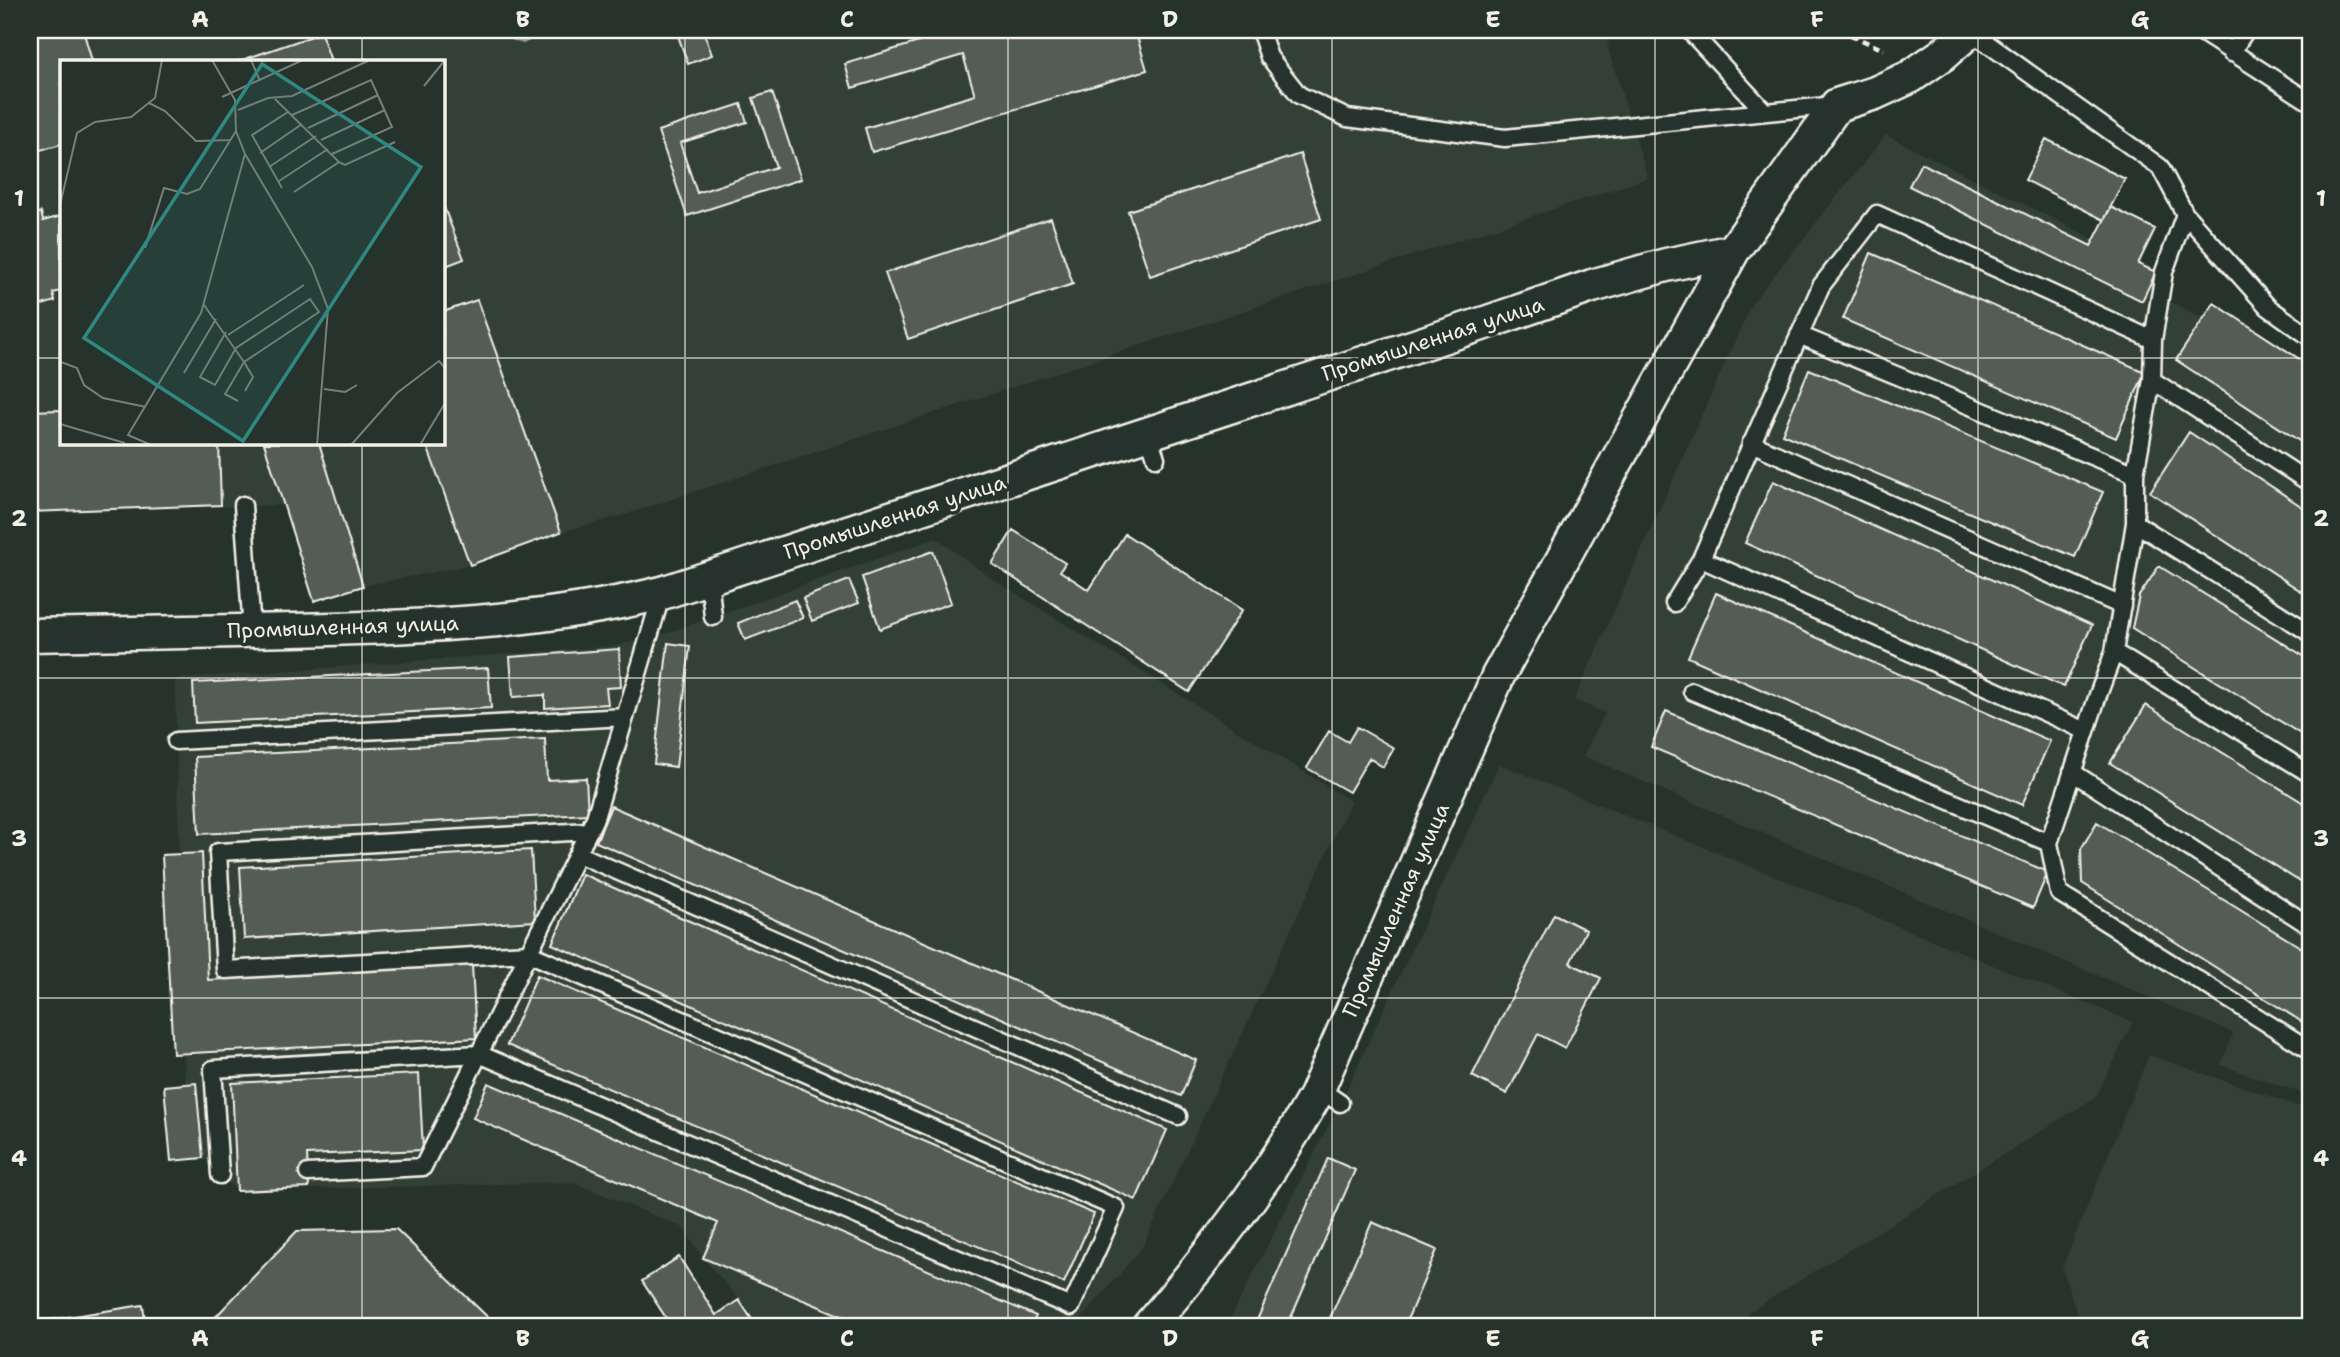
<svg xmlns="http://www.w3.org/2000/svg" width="2340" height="1357" viewBox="0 0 2340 1357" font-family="'Shantell Sans',sans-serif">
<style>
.built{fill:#333f39;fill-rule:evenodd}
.water{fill:#676f68;stroke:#9fa39b;stroke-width:2}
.building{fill:#525c55;stroke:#f4f1e8;stroke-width:2}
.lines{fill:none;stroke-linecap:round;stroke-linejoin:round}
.lane-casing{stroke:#f4f1e8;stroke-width:21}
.street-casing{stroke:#f4f1e8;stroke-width:37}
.path{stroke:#f4f1e8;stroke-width:4.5;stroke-dasharray:7 5;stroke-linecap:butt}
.lane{stroke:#26332d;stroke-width:16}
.street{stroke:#26332d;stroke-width:32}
.grid{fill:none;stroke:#f4f1e8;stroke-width:2;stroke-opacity:0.55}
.labels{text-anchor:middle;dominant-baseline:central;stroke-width:7;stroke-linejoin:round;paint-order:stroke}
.street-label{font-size:21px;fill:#f4f1e8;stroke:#26332d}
.inset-road{fill:none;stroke:#787f78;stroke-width:2}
.view{fill:#318880;fill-opacity:0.15;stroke:#318880;stroke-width:3.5}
.inset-edge{fill:none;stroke:#f4f1e8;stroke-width:3.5}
.neatline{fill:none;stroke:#f4f1e8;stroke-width:2.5}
.grid-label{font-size:23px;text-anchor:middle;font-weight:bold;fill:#f4f1e8}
</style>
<rect width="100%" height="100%" fill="#26332d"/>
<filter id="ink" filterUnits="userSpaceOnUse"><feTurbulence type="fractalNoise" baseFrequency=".0143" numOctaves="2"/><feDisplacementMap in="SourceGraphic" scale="14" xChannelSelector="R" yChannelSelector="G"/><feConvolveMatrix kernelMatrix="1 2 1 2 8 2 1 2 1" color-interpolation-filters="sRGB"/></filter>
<g filter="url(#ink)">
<path class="built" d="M 30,30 L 1605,30 L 1611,58 L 1648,178 L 621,516 L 561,532 L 470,565 L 363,586 L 314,601 L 283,505 L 30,512 ZM 61,61 L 443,61 L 443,443 L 61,443 Z
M 1886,135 L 2152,268 L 2143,288 L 2226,330 L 2228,348 L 2310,401 L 2310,1096 L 2221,1065 L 2233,1033 L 1583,756 L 1605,713 L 1574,700 L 1752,303 Z
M 936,538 L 988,576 L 1351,801 L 1142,1248 L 1074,1327 L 672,1327 L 642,1281 L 679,1257 L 716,1315 L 739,1299 L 703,1258 L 682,1227 L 572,1182 L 237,1191 L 203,1158 L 171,1161 L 164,1086 L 185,1084 L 184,1054 L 173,1054 L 162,855 L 179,854 L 175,679 L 616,646 L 670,632 Z
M 1499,764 L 2133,1022 L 2096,1097 L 1749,1312 L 1743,1327 L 1226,1327 L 1340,1103 Z
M 2149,1055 L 2310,1110 L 2310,1327 L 2081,1327 L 2062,1268 Z"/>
<path class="water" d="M 498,30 L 549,30 L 523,43 L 499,34 Z"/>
<path class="building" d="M 30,30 L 83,30 L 92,61 L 61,61 L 61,144 L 30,153 Z
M 676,30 L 703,30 L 712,55 L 688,64 Z
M 959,30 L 1135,30 L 1147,70 L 872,152 L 865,128 L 975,95 L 963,55 L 852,88 L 845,64 Z
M 321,33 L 331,61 L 239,61 Z
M 772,92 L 801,179 L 687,216 L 658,131 L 741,104 L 747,122 L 680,143 L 697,193 L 776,167 L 753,98 Z
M 2046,139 L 2125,179 L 2104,220 L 2025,180 Z
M 1300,154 L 1321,219 L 1150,276 L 1128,211 Z
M 1921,163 L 2091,246 L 2111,207 L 2155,229 L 2138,264 L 2156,272 L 2142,301 L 1909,186 Z
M 443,205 L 464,259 L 443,267 Z
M 41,212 L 43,221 L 61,216 L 61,291 L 53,293 L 55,301 L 30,309 L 30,216 Z
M 1051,218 L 1073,284 L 908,339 L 885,273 Z
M 1871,253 L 2145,372 L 2116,438 L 1843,319 Z
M 477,300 L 561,532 L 470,565 L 426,443 L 443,443 L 443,312 Z
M 2214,303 L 2310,366 L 2310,448 L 2176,360 Z
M 1809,369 L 2103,492 L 2075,557 L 1782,434 Z
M 61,410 L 61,443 L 219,443 L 221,505 L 30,512 L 30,411 Z
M 2189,432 L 2310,512 L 2310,597 L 2150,492 Z
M 264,443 L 319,443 L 363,586 L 314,601 Z
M 1773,481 L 2092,625 L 2064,687 L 1745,543 Z
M 1013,530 L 1065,563 L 1060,571 L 1089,590 L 1125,534 L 1242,610 L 1189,692 L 992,564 Z
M 933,551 L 951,603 L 880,629 L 862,577 Z
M 2159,566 L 2310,660 L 2310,740 L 2132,628 L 2139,596 Z
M 849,580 L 859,603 L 812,621 L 803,598 Z
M 1716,593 L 2050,741 L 2022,805 L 1688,657 Z
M 795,600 L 803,618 L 745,640 L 738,623 Z
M 668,643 L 690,646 L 676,767 L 654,764 Z
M 619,649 L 621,687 L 606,688 L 608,704 L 545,708 L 545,695 L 513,697 L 510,657 Z
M 488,668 L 491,708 L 195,723 L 193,683 Z
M 2146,705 L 2310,807 L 2310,888 L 2110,763 Z
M 1666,711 L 2048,872 L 2033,908 L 1651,747 Z
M 1357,727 L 1394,748 L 1383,767 L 1369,758 L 1349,792 L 1307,768 L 1329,731 L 1348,742 Z
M 545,739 L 547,780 L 586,778 L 588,814 L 199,834 L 195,757 Z
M 611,806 L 1196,1060 L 1181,1096 L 596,842 Z
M 2097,822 L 2310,953 L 2310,1027 L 2082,883 L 2081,849 Z
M 531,850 L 535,921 L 244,939 L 240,867 Z
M 202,853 L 208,980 L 472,965 L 476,1038 L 173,1054 L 162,855 Z
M 582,874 L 1167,1130 L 1136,1200 L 552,944 Z
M 1554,914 L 1586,930 L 1570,963 L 1601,978 L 1565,1048 L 1538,1034 L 1507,1094 L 1472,1076 Z
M 537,975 L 1094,1214 L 1064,1283 L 507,1045 Z
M 419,1074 L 423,1150 L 307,1155 L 309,1188 L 237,1191 L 232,1083 Z
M 196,1083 L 203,1158 L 171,1161 L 164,1086 Z
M 488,1083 L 1036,1316 L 1031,1327 L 868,1327 L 703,1258 L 718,1223 L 473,1118 Z
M 1328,1158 L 1355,1170 L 1287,1327 L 1254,1327 Z
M 1372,1222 L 1437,1250 L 1404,1327 L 1326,1327 Z
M 396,1229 L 498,1327 L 206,1327 L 297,1231 Z
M 679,1257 L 716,1315 L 739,1300 L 757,1327 L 672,1327 L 642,1281 Z
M 143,1305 L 146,1327 L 30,1327 L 30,1323 Z"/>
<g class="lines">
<g class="lane-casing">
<path id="lane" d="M 1260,30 L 1269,57 L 1299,95 L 1347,118 L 1505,138 L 1837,105
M 1689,30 L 1765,112
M 2198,30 L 2310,102
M 1970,31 L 2160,167 L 2185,214 L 2268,307 L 2310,337
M 2231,53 L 2246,30
M 1799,335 L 2135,474
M 2152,380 L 2310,483
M 1148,434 L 1156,458
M 1751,443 L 2122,606
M 243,505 L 252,631
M 2135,523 L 2310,633
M 1701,559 L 2086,731
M 709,577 L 713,617
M 1674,603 L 1701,559 L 1821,286 L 1877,214 L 2153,340
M 2114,652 L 2310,774
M 1692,691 L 2049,843 L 2098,695 L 2114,652 L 2135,523 L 2135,474 L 2152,380 L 2153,340 L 2164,272 L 2185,214
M 176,741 L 625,717
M 2072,772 L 2310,926
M 2049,843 L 2059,893 L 2310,1050
M 578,854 L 1178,1116
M 1318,1088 L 1340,1103
M 308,1173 L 423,1167 L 479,1054 L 1071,1307 L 1116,1208 L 528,953 L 225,970 L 218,852 L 589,831
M 220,1175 L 213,1069 L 479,1054 L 595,818 L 662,593"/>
</g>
<g class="street-casing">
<path id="street" d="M 30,635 C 118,634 206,632 294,630 C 421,627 538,623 662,593 L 1488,322 L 1592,286 L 1666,265 L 1733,251
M 1148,1327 C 1211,1254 1268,1180 1315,1096 L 1498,676 L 1733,251 L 1837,105 L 1875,93 L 1910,77 L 1942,55 L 1971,30"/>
</g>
<path class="path" d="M 1840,30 L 1884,50"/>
<use href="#lane" class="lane"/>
<use href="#street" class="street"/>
</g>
</g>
<path class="grid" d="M 362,30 L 362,61M 685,30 L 685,1327M 1008,30 L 1008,1327M 1332,30 L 1332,1327M 1655,30 L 1655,1327M 1978,30 L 1978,1327M 30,358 L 61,358M 443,358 L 2310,358M 362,443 L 362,1327M 30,678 L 2310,678M 30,998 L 2310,998"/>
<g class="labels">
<g class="street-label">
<text transform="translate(1433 339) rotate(-18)">Промышленная улица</text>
<text transform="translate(895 517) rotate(-18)">Промышленная улица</text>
<text transform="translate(343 627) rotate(-2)">Промышленная улица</text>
<text transform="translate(1396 910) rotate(-66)">Промышленная улица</text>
</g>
</g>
<g transform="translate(60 60)">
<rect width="385" height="385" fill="#26332d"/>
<path class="inset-road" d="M 152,0 L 175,40 L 176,71 L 185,94 L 252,207 L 268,249 L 257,385M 191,0 L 200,21M 364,26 L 385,0M 162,37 L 243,0M 215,39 L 279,102 L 234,132M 89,43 L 105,51 L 136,81 L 171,80M 178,50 L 208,38 L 232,36 L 310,0M 232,55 L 311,20 L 332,67 L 272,94M 248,68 L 318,35M 261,80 L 325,50M 200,93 L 242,64M 279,102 L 285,105 L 335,82M 209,107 L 256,76M 219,121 L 268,89M 222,128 L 192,75 L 228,52M 0,145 L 17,73 L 35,62 L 71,57 L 95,38 L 102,0M 85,188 L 104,128 L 127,134 L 140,129 L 176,71M 144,245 L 184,302 L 165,334 L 178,341M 166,272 L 140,317 L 155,325 L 176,288 L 250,239 L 259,252 L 184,302 L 193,317 L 185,331M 168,275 L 244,225M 1,302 L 17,308 L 24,325 L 43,338 L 86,347M 124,313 L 156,259M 264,329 L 285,332 L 297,325M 0,364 L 65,383M 91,385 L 68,375 L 141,253 L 185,94M 291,385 L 337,333 L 379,301 L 385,308M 360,385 L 385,343"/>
<path class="view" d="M 202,4 L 361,107 L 183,381 L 24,278 Z"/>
<rect width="385" height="385" class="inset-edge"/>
</g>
<rect width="2340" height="1357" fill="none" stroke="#26332d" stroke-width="77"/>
<rect x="38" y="38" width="2264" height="1280" class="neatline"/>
<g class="grid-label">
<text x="200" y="27">A</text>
<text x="523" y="27">B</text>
<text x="847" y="27">C</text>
<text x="1170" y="27">D</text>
<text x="1493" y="27">E</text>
<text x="1817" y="27">F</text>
<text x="2140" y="27">G</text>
<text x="19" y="206">1</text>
<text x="2321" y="206">1</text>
<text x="19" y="526">2</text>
<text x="2321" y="526">2</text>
<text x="19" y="846">3</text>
<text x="2321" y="846">3</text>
<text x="19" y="1166">4</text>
<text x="2321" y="1166">4</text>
<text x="200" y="1346">A</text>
<text x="523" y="1346">B</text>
<text x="847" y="1346">C</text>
<text x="1170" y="1346">D</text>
<text x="1493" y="1346">E</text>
<text x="1817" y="1346">F</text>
<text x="2140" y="1346">G</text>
</g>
</svg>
